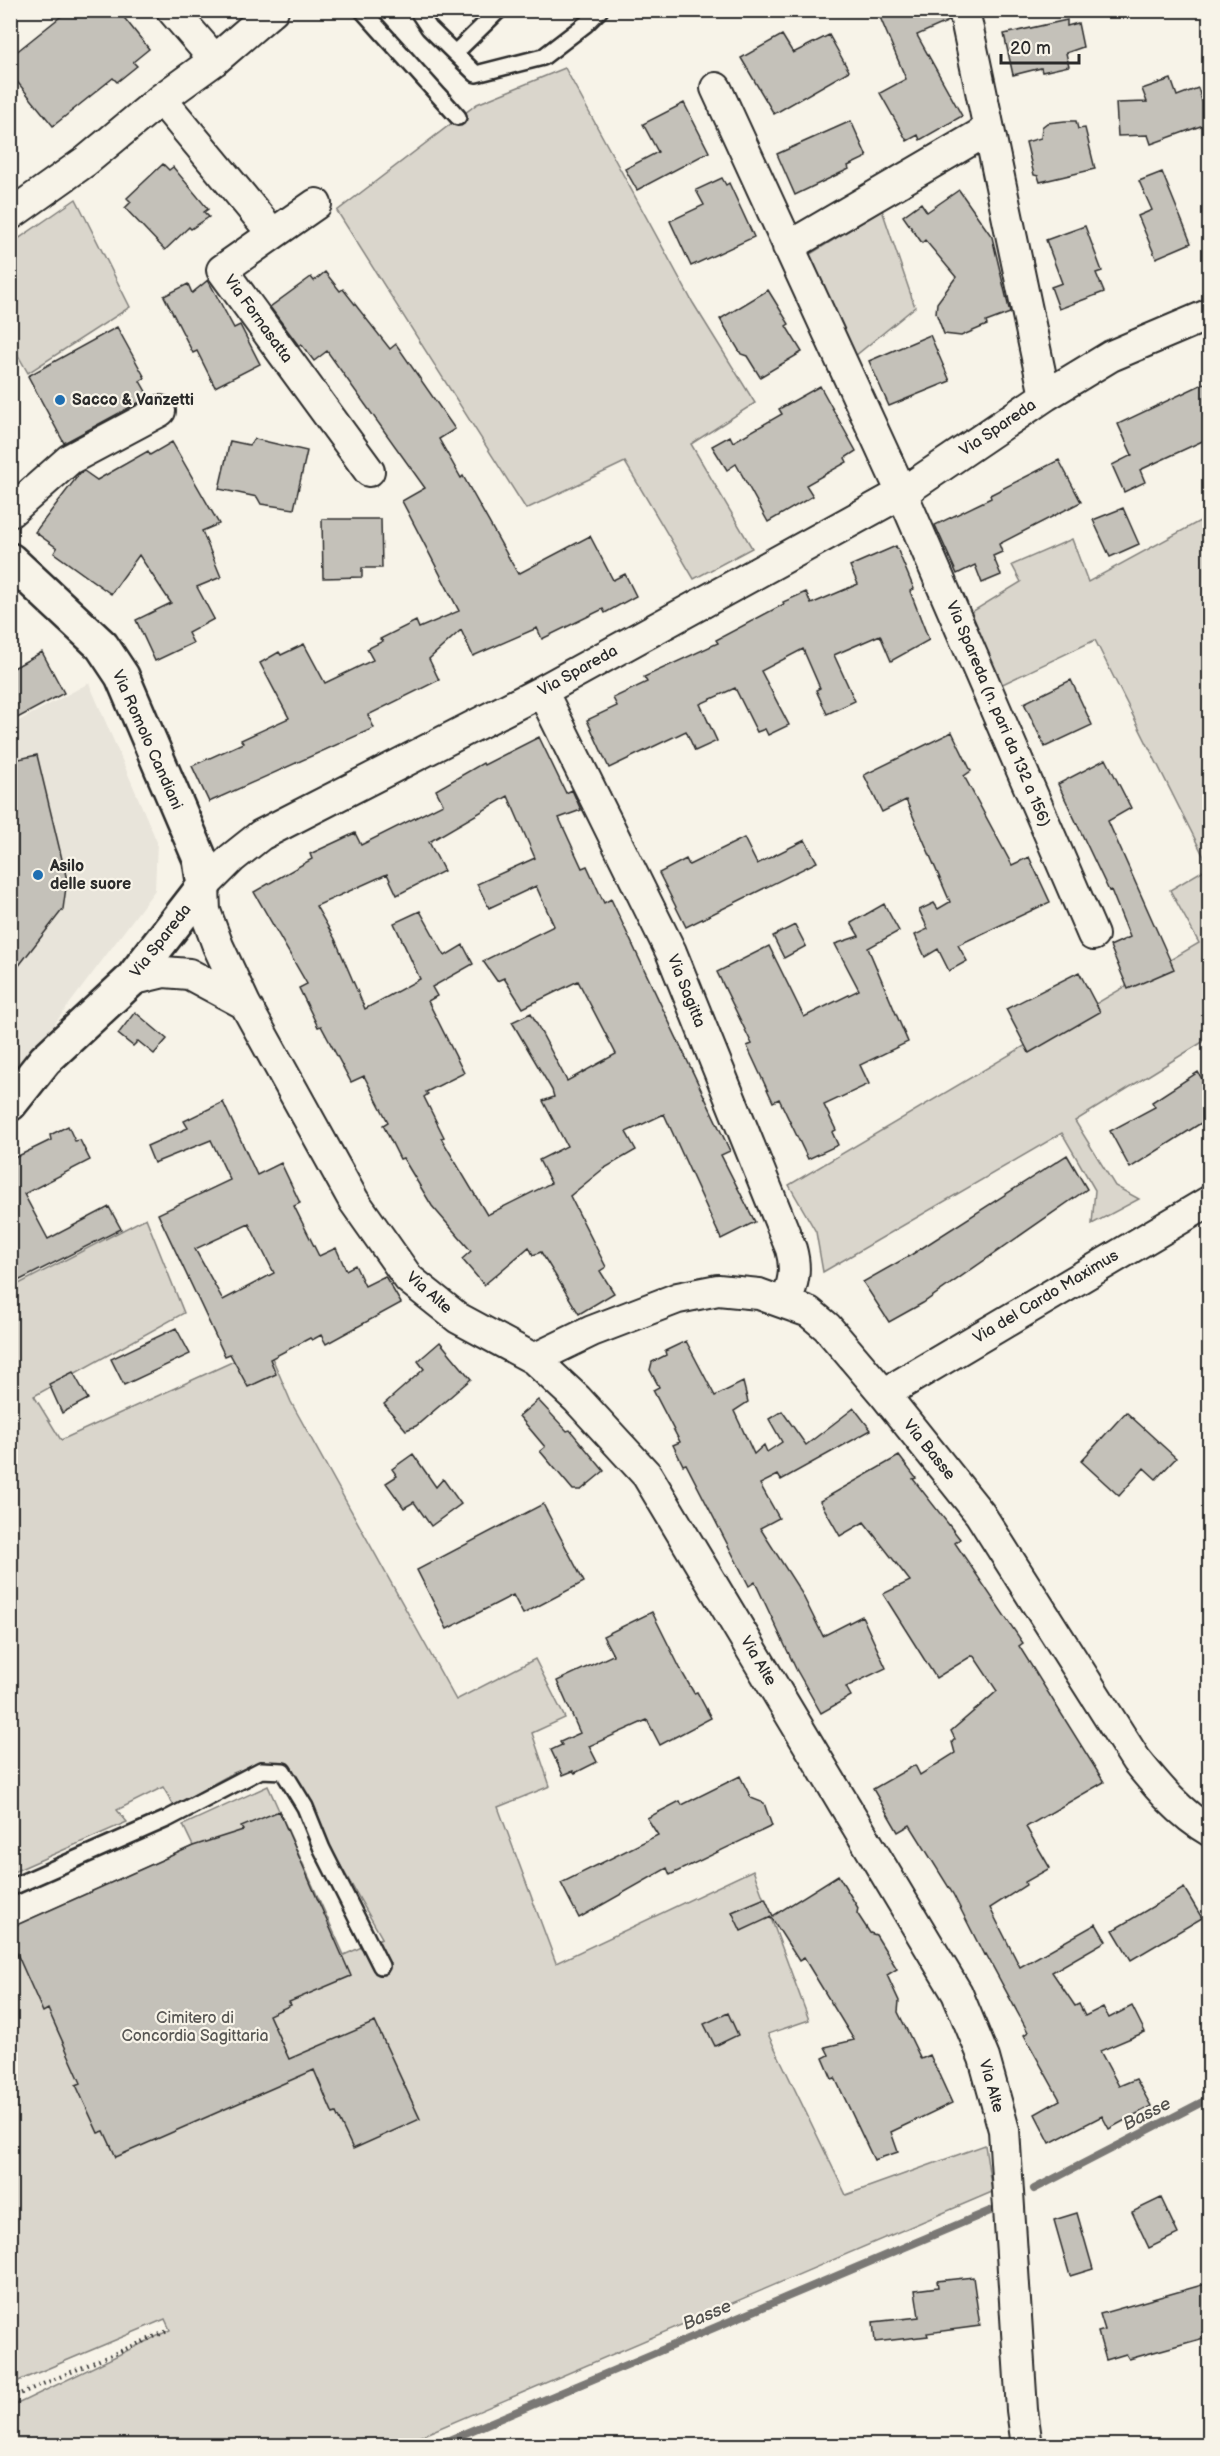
<svg xmlns="http://www.w3.org/2000/svg" width="1220" height="2456" viewBox="0 0 1220 2456" font-family="'Balsamiq Sans',sans-serif">
<style>
.built{fill:#e8e4da}
.green{fill:#dad6cc;stroke:#82807c;stroke-width:1.5}
.lines{fill:none;stroke-linecap:round;stroke-linejoin:round}
.stream{stroke:#7a7874;stroke-width:8}
.building{fill:#c4c1b9;stroke:#2b2b2b;stroke-width:1.5;fill-rule:evenodd}
.service-casing{stroke:#2b2b2b;stroke-width:20}
.minor-casing{stroke:#2b2b2b;stroke-width:34}
.tertiary-casing{stroke:#2b2b2b;stroke-width:38}
.path{stroke:#2b2b2b;stroke-width:4;stroke-dasharray:1.5 4.5;stroke-linecap:butt}
.service{stroke:#f7f3e8;stroke-width:15}
.minor{stroke:#f7f3e8;stroke-width:30}
.tertiary{stroke:#f7f3e8;stroke-width:33}
.poi-dot{fill:#1f6fb2;stroke:#f7f3e8;stroke-width:2}
.labels{text-anchor:middle;dominant-baseline:central;stroke-width:4.5;stroke-linejoin:round;paint-order:stroke}
.street-label{font-size:16px;fill:#2b2b2b;stroke:#f7f3e8}
.poi-label{font-size:16px;font-weight:bold;fill:#2b2b2b;stroke:#f7f3e8;text-anchor:start}
.park-label{font-size:16px;fill:#575653;stroke:#f7f3e8}
.water-label{font-size:18px;font-style:italic;fill:#53524f;stroke:#f7f3e8}
</style>
<rect width="100%" height="100%" fill="#f7f3e8"/>
<filter id="ink" filterUnits="userSpaceOnUse"><feTurbulence type="fractalNoise" baseFrequency=".0167" numOctaves="2"/><feDisplacementMap in="SourceGraphic" scale="12" xChannelSelector="R" yChannelSelector="G"/><feConvolveMatrix kernelMatrix="1 2 1 2 8 2 1 2 1" color-interpolation-filters="sRGB"/></filter>
<g filter="url(#ink)">
<path class="built" d="M 89,683 L 157,842 L 155,890 L 11,1082 L 11,725 Z"/>
<path class="green" d="M 565,68 L 693,303 L 755,403 L 691,444 L 752,548 L 694,579 L 625,462 L 526,509 L 337,211 L 477,104 Z
M 76,199 L 130,307 L 28,373 L 11,343 L 11,244 Z
M 882,210 L 915,307 L 855,356 L 807,256 Z
M 1209,516 L 1209,1038 L 1075,1121 L 1115,1186 L 1139,1199 L 1092,1224 L 1095,1190 L 1062,1133 L 823,1272 L 816,1232 L 789,1185 L 1199,943 L 1170,890 L 1209,867 L 1095,640 L 988,691 L 965,616 L 1021,582 L 1012,565 L 1072,539 L 1088,582 Z
M 146,1218 L 184,1313 L 34,1396 L 61,1440 L 267,1346 L 291,1402 L 456,1700 L 535,1659 L 565,1718 L 532,1733 L 550,1786 L 498,1807 L 556,1963 L 753,1870 L 809,2020 L 768,2034 L 846,2195 L 985,2145 L 992,2192 L 400,2445 L 11,2445 L 11,2407 L 170,2330 L 165,2319 L 11,2384 L 10,1928 L 193,1846 L 183,1825 L 268,1786 L 344,1955 L 382,1938 L 284,1767 L 263,1762 L 233,1773 L 174,1806 L 163,1787 L 117,1810 L 127,1822 L 11,1873 L 11,1288 Z"/>
<g class="lines">
<path class="stream" d="M 1034,2189 L 1210,2098
M 435,2446 L 990,2211"/>
</g>
<path class="building" d="M 69,10 L 118,10 L 149,49 L 133,62 L 137,66 L 117,82 L 113,78 L 53,126 L 10,73 L 10,57 Z
M 877,10 L 947,10 L 949,21 L 917,35 L 962,116 L 920,140 L 918,135 L 907,141 L 880,93 L 906,79 Z
M 1067,20 L 1067,26 L 1078,23 L 1083,47 L 1066,53 L 1069,66 L 1042,72 L 1041,68 L 1013,75 L 1004,34 Z
M 782,35 L 793,53 L 829,35 L 849,71 L 774,114 L 741,58 Z
M 1171,79 L 1177,96 L 1198,88 L 1209,123 L 1151,144 L 1148,135 L 1118,136 L 1116,103 L 1147,102 L 1142,89 Z
M 684,103 L 709,152 L 637,190 L 625,169 L 658,152 L 643,124 Z
M 851,121 L 867,157 L 848,166 L 849,169 L 795,195 L 777,154 Z
M 1065,121 L 1076,121 L 1078,129 L 1085,128 L 1095,169 L 1040,182 L 1038,176 L 1034,175 L 1026,142 L 1041,138 L 1042,127 L 1047,123 Z
M 163,164 L 169,170 L 173,167 L 208,209 L 204,212 L 209,217 L 191,229 L 189,227 L 165,250 L 125,208 L 131,202 L 127,198 Z
M 1162,172 L 1191,243 L 1156,258 L 1138,216 L 1152,210 L 1139,181 Z
M 722,178 L 726,185 L 729,183 L 754,237 L 691,266 L 670,221 L 704,205 L 696,190 Z
M 959,190 L 992,237 L 1010,313 L 986,322 L 987,325 L 961,336 L 944,334 L 936,313 L 937,303 L 956,277 L 925,240 L 922,243 L 903,216 L 921,203 L 927,212 Z
M 1085,226 L 1102,271 L 1096,273 L 1104,292 L 1059,309 L 1051,287 L 1062,283 L 1046,240 Z
M 325,272 L 340,291 L 343,289 L 390,349 L 396,344 L 455,429 L 439,439 L 461,478 L 463,476 L 518,574 L 590,536 L 613,580 L 625,574 L 636,596 L 605,613 L 603,609 L 542,639 L 537,628 L 473,656 L 461,630 L 429,659 L 439,680 L 368,715 L 374,728 L 209,802 L 192,766 L 243,743 L 241,740 L 289,718 L 260,663 L 279,652 L 281,655 L 304,644 L 325,683 L 373,660 L 367,649 L 383,641 L 380,639 L 416,621 L 419,628 L 459,611 L 402,501 L 425,488 L 327,351 L 314,361 L 301,344 L 299,346 L 270,307 L 311,277 L 314,281 Z
M 208,280 L 234,328 L 240,325 L 260,364 L 215,387 L 197,351 L 193,353 L 164,296 L 188,284 L 192,293 Z
M 768,290 L 789,324 L 786,326 L 802,352 L 760,377 L 747,356 L 741,354 L 720,319 Z
M 117,327 L 145,378 L 140,381 L 149,397 L 64,443 L 28,376 Z
M 930,335 L 950,381 L 889,406 L 869,361 Z
M 1209,381 L 1209,438 L 1140,470 L 1145,482 L 1124,492 L 1112,465 L 1132,455 L 1118,424 Z
M 820,386 L 856,451 L 845,458 L 847,462 L 806,485 L 813,496 L 768,522 L 736,464 L 727,470 L 712,446 L 730,436 L 733,442 L 782,414 L 779,409 Z
M 255,439 L 307,451 L 294,509 L 261,504 L 257,497 L 219,489 L 230,441 L 249,445 Z
M 172,442 L 219,524 L 202,531 L 221,577 L 197,587 L 214,619 L 188,633 L 193,643 L 155,661 L 136,620 L 171,603 L 139,555 L 111,594 L 54,553 L 57,548 L 35,532 L 80,473 L 84,471 L 97,480 L 148,451 L 150,455 Z
M 1059,460 L 1081,502 L 999,544 L 1002,552 L 993,556 L 1001,575 L 982,583 L 975,565 L 957,574 L 935,525 L 991,498 L 990,495 Z
M 1123,508 L 1139,544 L 1110,557 L 1093,520 Z
M 322,519 L 381,519 L 382,568 L 362,568 L 362,577 L 323,578 Z
M 896,546 L 914,589 L 910,591 L 929,640 L 891,661 L 880,635 L 834,655 L 855,701 L 827,714 L 816,690 L 820,688 L 803,649 L 761,671 L 789,725 L 768,735 L 765,729 L 757,732 L 735,688 L 700,704 L 717,741 L 695,751 L 686,731 L 609,768 L 587,720 L 617,706 L 613,698 L 647,682 L 644,677 L 718,643 L 716,640 L 784,604 L 783,602 L 806,592 L 811,604 L 858,584 L 850,566 Z
M 42,652 L 64,693 L 10,722 L 10,670 Z
M 1071,680 L 1092,725 L 1045,747 L 1024,703 Z
M 952,732 L 971,771 L 964,776 L 1012,865 L 1029,857 L 1050,902 L 958,945 L 967,961 L 949,971 L 938,949 L 925,957 L 915,935 L 928,929 L 919,910 L 934,903 L 938,909 L 950,902 L 906,800 L 882,812 L 864,775 Z
M 539,737 L 566,793 L 572,790 L 581,810 L 559,818 L 582,868 L 587,866 L 604,903 L 611,899 L 730,1151 L 721,1155 L 755,1222 L 721,1239 L 664,1114 L 626,1132 L 636,1150 L 603,1169 L 570,1196 L 606,1267 L 600,1271 L 614,1293 L 579,1314 L 541,1252 L 533,1255 L 529,1247 L 484,1285 L 462,1259 L 471,1251 L 432,1206 L 403,1158 L 400,1159 L 383,1125 L 388,1122 L 364,1076 L 351,1082 L 321,1026 L 318,1027 L 299,988 L 307,984 L 254,892 L 312,859 L 310,854 L 355,833 L 361,845 L 443,804 L 436,790 L 483,763 L 484,765 ZM 508,796 L 535,858 L 477,884 L 489,908 L 536,886 L 554,926 L 483,961 L 497,981 L 504,978 L 523,1008 L 578,981 L 616,1054 L 567,1081 L 531,1013 L 512,1022 L 552,1090 L 554,1097 L 543,1101 L 567,1146 L 539,1160 L 551,1183 L 487,1215 L 441,1138 L 444,1137 L 424,1097 L 428,1094 L 426,1092 L 464,1073 L 428,1001 L 437,996 L 432,987 L 473,964 L 463,945 L 445,956 L 420,911 L 394,923 L 420,979 L 365,1009 L 335,939 L 316,906 L 387,874 L 397,895 L 444,871 L 429,842 Z
M 37,755 L 67,880 L 63,909 L 10,977 L 10,761 Z
M 1106,759 L 1131,808 L 1108,821 L 1174,969 L 1128,989 L 1110,946 L 1130,937 L 1111,890 L 1109,891 L 1058,784 Z
M 744,838 L 757,864 L 805,840 L 817,862 L 686,927 L 659,873 L 686,859 L 689,865 Z
M 884,904 L 899,931 L 868,948 L 908,1042 L 860,1065 L 869,1084 L 824,1105 L 836,1130 L 832,1132 L 838,1145 L 808,1159 L 779,1099 L 773,1102 L 747,1046 L 752,1044 L 717,972 L 769,946 L 804,1017 L 859,990 L 835,944 L 859,936 L 851,923 Z
M 795,925 L 806,946 L 784,958 L 773,936 Z
M 1079,972 L 1100,1012 L 1029,1053 L 1006,1009 Z
M 135,1012 L 167,1039 L 154,1054 L 138,1041 L 133,1046 L 118,1034 Z
M 1198,1072 L 1209,1091 L 1209,1118 L 1130,1168 L 1110,1131 L 1155,1107 L 1152,1102 Z
M 223,1102 L 257,1175 L 281,1163 L 300,1203 L 294,1206 L 319,1256 L 336,1248 L 346,1270 L 355,1265 L 365,1286 L 385,1276 L 401,1303 L 326,1344 L 321,1335 L 312,1340 L 310,1338 L 270,1359 L 276,1374 L 248,1387 L 230,1354 L 225,1356 L 158,1214 L 230,1180 L 211,1140 L 154,1163 L 147,1146 L 188,1128 L 184,1121 ZM 249,1224 L 274,1273 L 223,1300 L 195,1249 Z
M 68,1126 L 75,1141 L 80,1140 L 90,1160 L 24,1194 L 48,1239 L 109,1207 L 121,1229 L 10,1285 L 10,1160 L 51,1140 L 50,1135 Z
M 1067,1155 L 1087,1189 L 923,1303 L 889,1322 L 863,1282 L 911,1255 Z
M 176,1328 L 190,1354 L 124,1385 L 111,1359 Z
M 686,1341 L 715,1396 L 743,1382 L 748,1402 L 734,1411 L 754,1454 L 764,1445 L 767,1452 L 782,1442 L 769,1419 L 782,1411 L 806,1445 L 854,1408 L 871,1430 L 781,1480 L 778,1475 L 760,1484 L 779,1518 L 760,1528 L 801,1592 L 823,1636 L 862,1616 L 886,1668 L 846,1687 L 851,1696 L 821,1713 L 796,1669 L 755,1582 L 749,1586 L 686,1464 L 683,1465 L 673,1445 L 680,1442 L 653,1390 L 659,1387 L 650,1370 L 652,1362 L 666,1355 L 665,1351 Z
M 440,1342 L 471,1379 L 416,1426 L 406,1430 L 384,1404 L 424,1369 L 418,1361 Z
M 73,1372 L 88,1399 L 62,1413 L 49,1384 Z
M 538,1400 L 567,1431 L 570,1430 L 604,1471 L 581,1490 L 573,1490 L 540,1451 L 545,1447 L 519,1416 Z
M 1126,1412 L 1176,1458 L 1156,1479 L 1144,1468 L 1119,1496 L 1081,1461 Z
M 413,1454 L 436,1487 L 443,1479 L 461,1504 L 431,1526 L 414,1502 L 404,1508 L 386,1483 L 397,1476 L 392,1469 Z
M 899,1456 L 916,1478 L 913,1479 L 960,1539 L 955,1543 L 1023,1643 L 1019,1646 L 1104,1782 L 1026,1827 L 1050,1868 L 1025,1882 L 1026,1885 L 990,1908 L 1020,1967 L 1096,1924 L 1106,1941 L 1052,1972 L 1075,2006 L 1079,2004 L 1085,2016 L 1103,2007 L 1109,2018 L 1132,2006 L 1145,2032 L 1100,2051 L 1119,2086 L 1136,2079 L 1151,2106 L 1109,2129 L 1102,2116 L 1050,2143 L 1035,2114 L 1060,2100 L 1024,2035 L 1028,2032 L 986,1954 L 984,1955 L 953,1894 L 910,1825 L 898,1832 L 873,1789 L 915,1765 L 920,1775 L 955,1753 L 952,1742 L 955,1739 L 951,1731 L 997,1691 L 973,1655 L 936,1678 L 883,1594 L 910,1581 L 864,1522 L 840,1536 L 820,1501 Z
M 543,1504 L 584,1582 L 523,1614 L 513,1595 L 447,1629 L 417,1570 Z
M 652,1612 L 683,1674 L 694,1693 L 697,1692 L 711,1718 L 660,1745 L 647,1720 L 589,1746 L 597,1762 L 575,1773 L 573,1771 L 563,1775 L 551,1750 L 562,1745 L 560,1742 L 580,1733 L 557,1681 L 613,1655 L 603,1636 Z
M 740,1776 L 751,1798 L 764,1803 L 772,1826 L 670,1875 L 667,1868 L 579,1918 L 561,1883 L 658,1835 L 647,1818 L 680,1801 L 682,1805 Z
M 279,1811 L 351,1976 L 289,2002 L 291,2005 L 269,2015 L 289,2059 L 375,2022 L 420,2119 L 353,2149 L 336,2113 L 333,2114 L 314,2070 L 116,2157 L 104,2131 L 98,2133 L 76,2085 L 81,2083 L 48,2009 L 43,2012 L 10,1938 L 10,1928 L 193,1846 L 243,1830 L 241,1827 Z
M 838,1875 L 858,1908 L 857,1913 L 870,1933 L 876,1935 L 897,1969 L 887,1975 L 899,2001 L 898,2012 L 921,2059 L 930,2055 L 952,2103 L 891,2132 L 898,2152 L 874,2160 L 835,2078 L 832,2079 L 823,2058 L 829,2055 L 825,2047 L 854,2040 L 804,1958 L 799,1961 L 771,1917 L 741,1931 L 732,1912 L 765,1898 L 773,1916 Z
M 1184,1888 L 1202,1918 L 1131,1960 L 1113,1930 Z
M 728,2013 L 738,2035 L 715,2046 L 704,2024 Z
M 1161,2198 L 1178,2234 L 1149,2248 L 1132,2212 Z
M 1077,2213 L 1093,2269 L 1070,2276 L 1054,2220 Z
M 973,2277 L 980,2326 L 927,2333 L 928,2336 L 875,2342 L 873,2322 L 919,2317 L 915,2290 L 938,2287 L 937,2281 Z
M 1209,2283 L 1209,2330 L 1202,2332 L 1204,2338 L 1129,2359 L 1126,2354 L 1106,2360 L 1098,2332 L 1105,2330 L 1100,2314 Z"/>
<g class="lines">
<g class="service-casing">
<path id="service" d="M 362,10 L 458,117
M 417,10 L 429,28 L 476,74 L 543,57 L 586,24 L 600,10
M 455,53 L 499,10
M 10,1888 L 167,1819 L 261,1770 L 283,1771 L 305,1807 L 322,1849 L 381,1966"/>
</g>
<g class="minor-casing">
<path id="minor" d="M 172,10 L 215,60
M 964,10 L 1045,396
M 716,88 L 902,493 L 1093,935
M 161,99 L 273,234 L 222,270 L 369,471
M 10,215 L 86,161 L 161,99 L 215,60 L 273,10
M 273,234 L 316,204
M 788,247 L 988,130
M 10,512 L 70,459 L 160,411
M 542,691 L 671,952 L 791,1249 C 797,1270 793,1283 786,1303
M 131,980 L 164,972 L 189,974 L 245,1004
M 534,1359 L 592,1331 L 678,1298 L 718,1290 L 759,1294 L 809,1312 L 827,1327 L 884,1394 L 980,1514 L 1136,1760 C 1157,1786 1180,1814 1210,1831
M 884,1394 L 1210,1201
M 1027,2446 L 1022,2410 L 1004,2130 L 984,2058 L 957,1993 L 647,1475 L 577,1399 L 534,1359 L 458,1318 L 409,1279 L 354,1201 L 245,1004 L 218,946 L 205,911 L 204,886 L 232,858 L 261,835 L 542,691 L 902,493 L 1045,396 L 1111,356 L 1210,314"/>
</g>
<g class="tertiary-casing">
<path id="tertiary" d="M 10,560 L 102,646 L 122,676 L 200,859 L 204,886 L 131,980 L 45,1060 L 10,1104"/>
</g>
<path class="path" d="M 10,2398 L 170,2330"/>
<use href="#service" class="service"/>
<use href="#minor" class="minor"/>
<use href="#tertiary" class="tertiary"/>
</g>
</g>
<g class="poi-dot">
<circle cx="60" cy="400" r="6"/>
<circle cx="38" cy="875" r="6"/>
</g>
<g class="labels">
<g class="street-label">
<text transform="translate(258 319) rotate(54)">Via Fornasatta</text>
<text transform="translate(998 428) rotate(-34)">Via Spareda</text>
<text transform="translate(578 671) rotate(-29)">Via Spareda</text>
<text transform="translate(998 714) rotate(67)">Via Spareda (n. pari da 132 a 156)</text>
<text transform="translate(147 740) rotate(66)">Via Romolo Candiani</text>
<text transform="translate(161 941) rotate(-52)">Via Spareda</text>
<text transform="translate(686 991) rotate(68)">Via Sagitta</text>
<text transform="translate(429 1293) rotate(41)">Via Alte</text>
<text transform="translate(1046 1297) rotate(-31)">Via del Cardo Maximus</text>
<text transform="translate(929 1450) rotate(51)">Via Basse</text>
<text transform="translate(758 1661) rotate(59)">Via Alte</text>
<text transform="translate(991 2086) rotate(74)">Via Alte</text>
</g>
<g class="poi-label">
<text x="72" y="400">Sacco &amp; Vanzetti</text>
<text x="50" y="866">Asilo<tspan x="50" dy="18">delle suore</tspan></text>
</g>
<g class="park-label">
<text x="195" y="2018">Cimitero di<tspan x="195" dy="18">Concordia Sagittaria</tspan></text>
</g>
<g class="water-label">
<text transform="translate(1147 2114) rotate(-27)">Basse</text>
<text transform="translate(707 2315) rotate(-23)">Basse</text>
</g>
</g>
<rect width="1220" height="2456" fill="none" stroke="#f7f3e8" stroke-width="36"/>
<rect x="18" y="18" width="1184" height="2420" fill="none" stroke="#2b2b2b" stroke-width="2" filter="url(#ink)"/>
<path d="M1001 54v9h78v-9" fill="none" stroke="#2b2b2b" stroke-width="3"/>
<text x="1010" y="54" font-size="18" fill="#2b2b2b" stroke="#f7f3e8" stroke-width="4.5" paint-order="stroke">20 m</text>
</svg>
